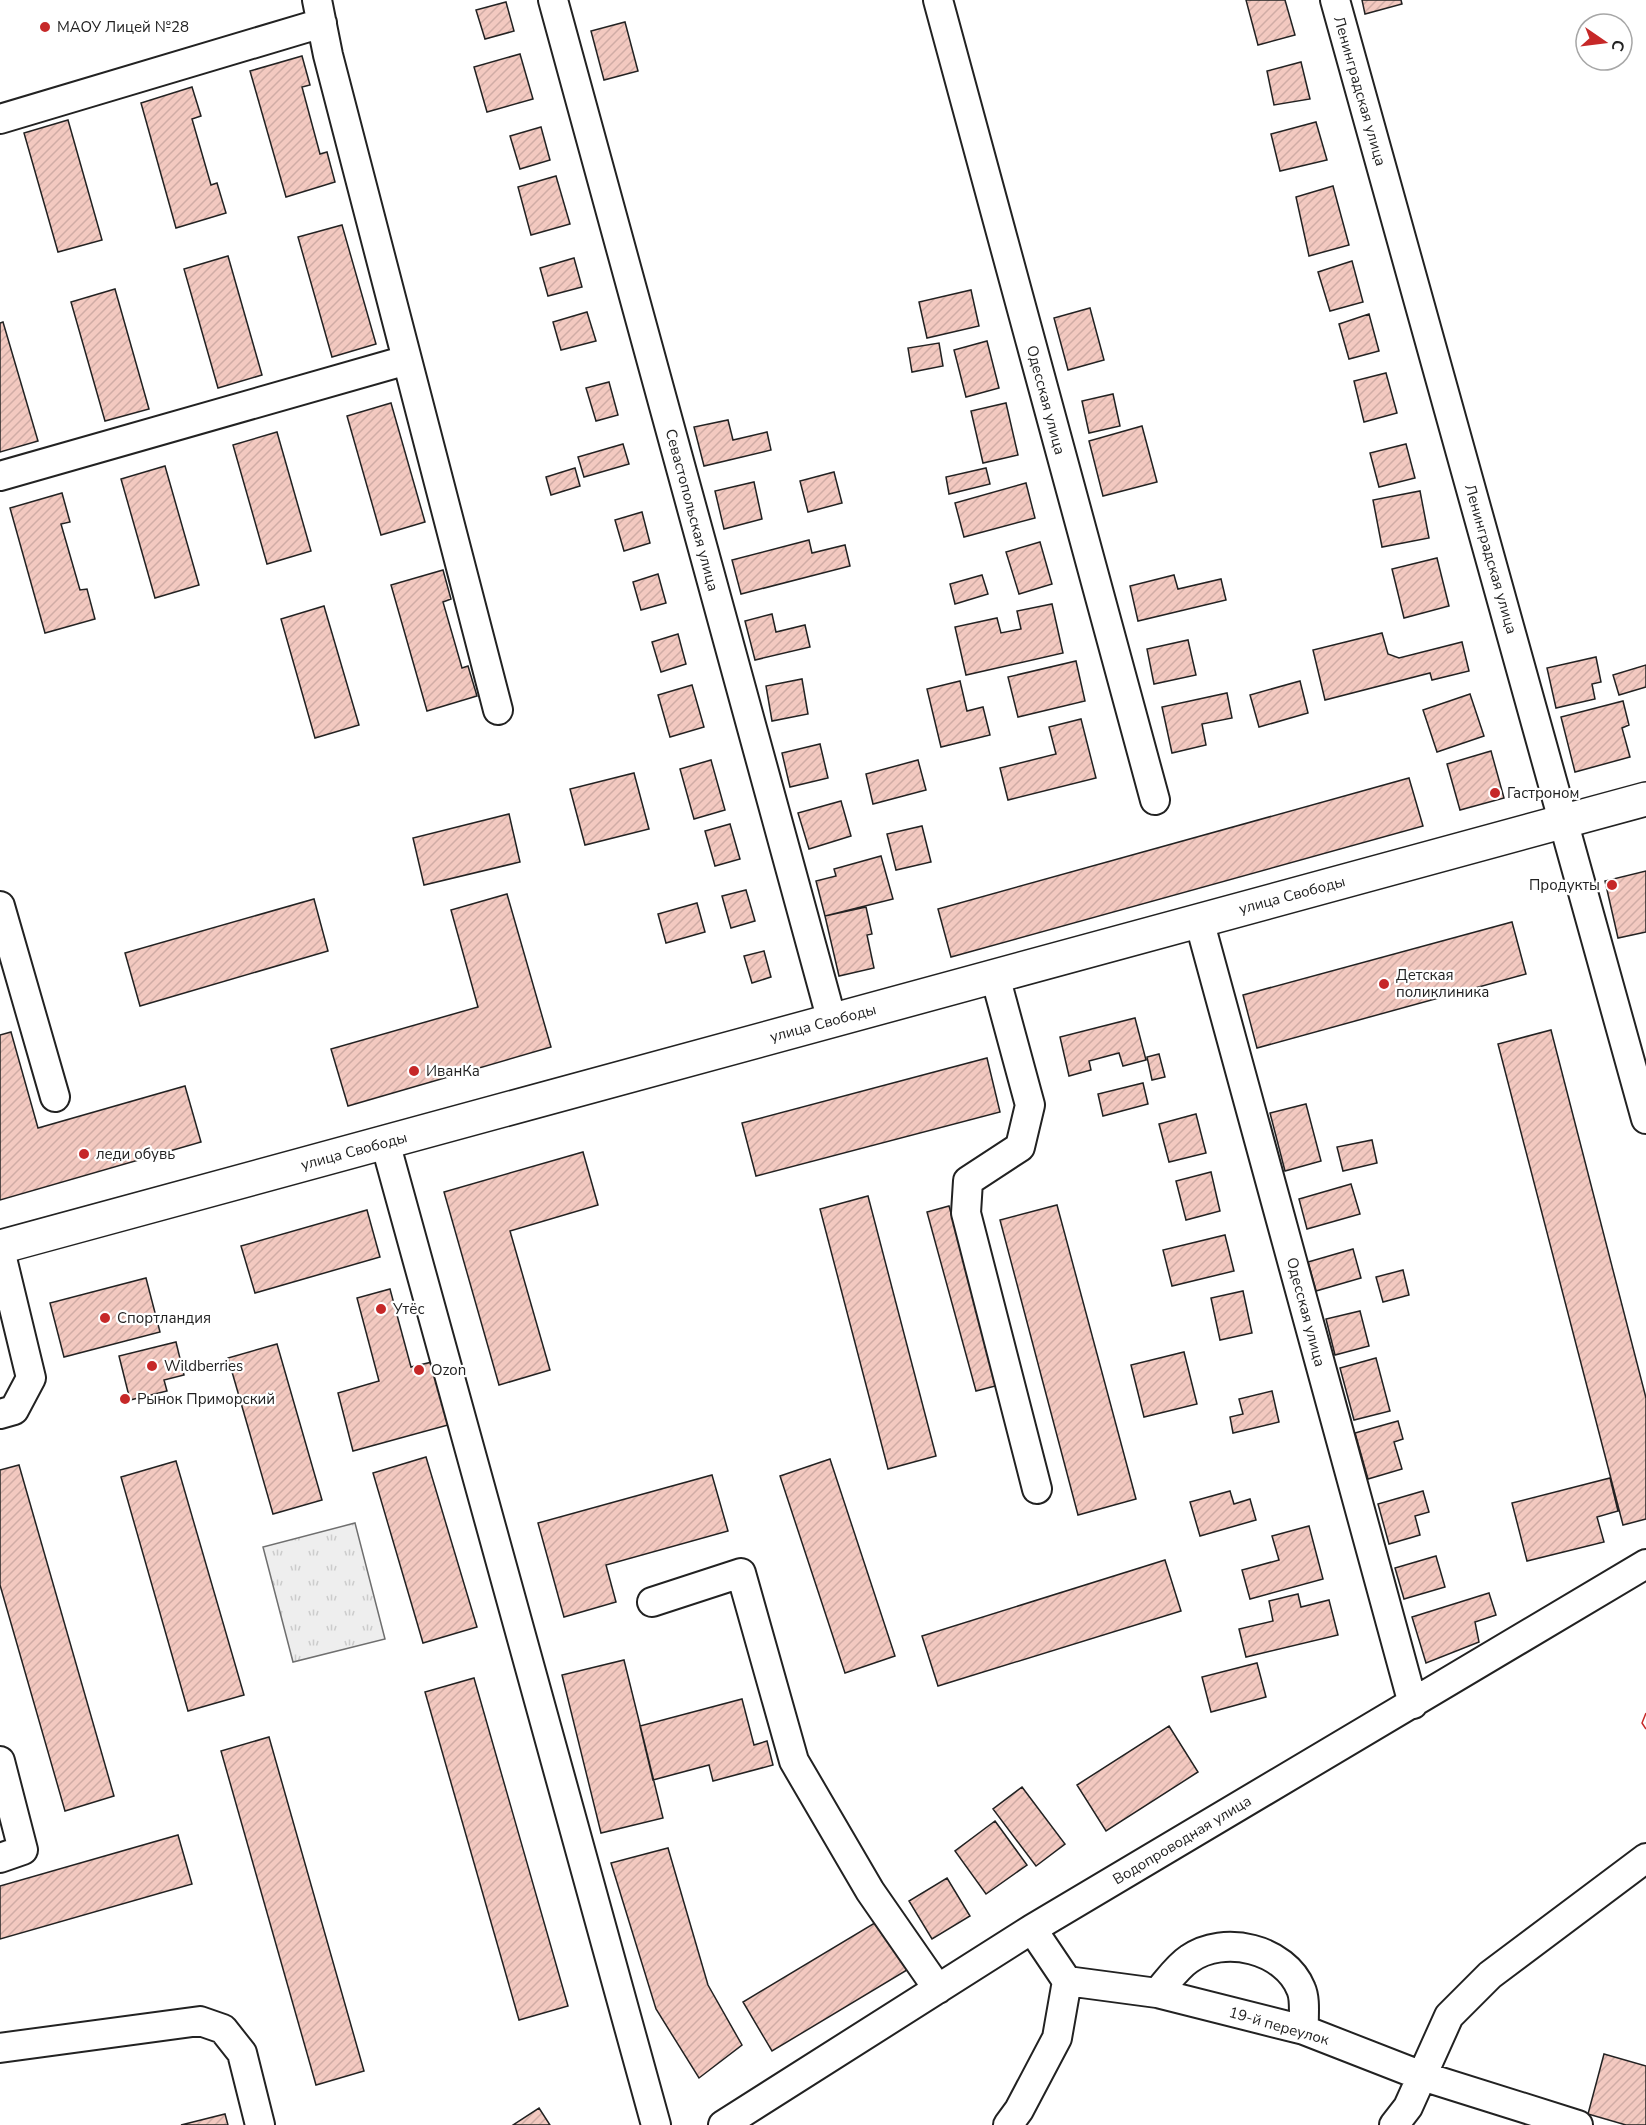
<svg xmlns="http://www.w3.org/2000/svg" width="1646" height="2125" viewBox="0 0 1646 2125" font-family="'Nunito Sans',sans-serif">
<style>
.park{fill:url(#park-tufts);stroke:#6f6f6f;stroke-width:1.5}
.building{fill:url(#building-hatch);stroke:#222;stroke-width:1.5}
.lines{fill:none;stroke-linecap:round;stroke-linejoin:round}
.minor-casing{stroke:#222;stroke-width:32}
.major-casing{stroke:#222;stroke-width:36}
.minor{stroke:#fff;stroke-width:28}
.major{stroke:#fff;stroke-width:33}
.power{stroke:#c62828;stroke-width:1.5;stroke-dasharray:21 4.5 3 4.5;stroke-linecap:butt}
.poi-dot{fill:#c62828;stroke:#fff;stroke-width:2}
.labels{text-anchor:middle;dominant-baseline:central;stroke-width:4.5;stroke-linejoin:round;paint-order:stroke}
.poi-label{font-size:15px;fill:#222;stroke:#fff;text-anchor:start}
.street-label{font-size:15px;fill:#222;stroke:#fff}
</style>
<defs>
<pattern id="park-tufts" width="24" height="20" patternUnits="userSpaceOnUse" patternTransform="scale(1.5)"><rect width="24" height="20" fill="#eee"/><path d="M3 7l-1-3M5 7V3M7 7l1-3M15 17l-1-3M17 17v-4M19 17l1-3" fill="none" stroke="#ccc"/></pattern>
<pattern id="building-hatch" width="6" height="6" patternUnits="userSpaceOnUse" patternTransform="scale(1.5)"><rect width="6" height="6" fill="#f3c9c0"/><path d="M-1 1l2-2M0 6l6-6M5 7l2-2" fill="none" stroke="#d0aca5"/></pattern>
</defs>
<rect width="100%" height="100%" fill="#fff"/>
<path class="park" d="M 355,1523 L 385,1639 L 293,1662 L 263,1547 Z"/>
<path class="building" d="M 1246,0 L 1285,0 L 1295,35 L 1258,45 Z
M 1362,0 L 1401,0 L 1402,4 L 1365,14 Z
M 506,2 L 514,31 L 485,39 L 476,10 Z
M 625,22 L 638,71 L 604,80 L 591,31 Z
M 520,54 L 533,99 L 487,112 L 474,67 Z
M 302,56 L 310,85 L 302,87 L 320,154 L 327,152 L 335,182 L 286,197 L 250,71 Z
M 1301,62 L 1310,99 L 1274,105 L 1267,71 Z
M 192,87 L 201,116 L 192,119 L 211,185 L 217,183 L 226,213 L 176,228 L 141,103 Z
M 68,120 L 102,240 L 58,252 L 24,133 Z
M 1316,122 L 1327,160 L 1280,171 L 1271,134 Z
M 541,127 L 550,160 L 520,169 L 510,136 Z
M 556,176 L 570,224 L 531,235 L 518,187 Z
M 1333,186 L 1349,245 L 1309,256 L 1296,197 Z
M 342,225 L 376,344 L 332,357 L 298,237 Z
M 228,256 L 262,375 L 218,388 L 184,269 Z
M 574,258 L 582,287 L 548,296 L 540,268 Z
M 1352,261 L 1363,302 L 1330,311 L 1318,272 Z
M 115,289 L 149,409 L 105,421 L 71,302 Z
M 971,290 L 979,326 L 927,338 L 919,302 Z
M 1090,308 L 1104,360 L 1068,370 L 1054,318 Z
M 587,312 L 596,341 L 561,350 L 553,322 Z
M 1369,314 L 1379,351 L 1349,359 L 1339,324 Z
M 3,322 L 38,441 L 0,452 L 0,323 Z
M 987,341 L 999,388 L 966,397 L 954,350 Z
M 939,343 L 943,366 L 912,372 L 908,348 Z
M 1386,373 L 1397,413 L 1364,422 L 1354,381 Z
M 609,382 L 618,415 L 596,421 L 586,388 Z
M 1113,394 L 1120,426 L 1089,433 L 1082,401 Z
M 391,403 L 425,522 L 381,535 L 347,416 Z
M 1006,403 L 1018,455 L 983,463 L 971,411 Z
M 728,420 L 733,440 L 767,432 L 771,450 L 704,466 L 694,427 Z
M 1142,426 L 1157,482 L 1103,496 L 1089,441 Z
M 277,432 L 311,551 L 267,564 L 233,445 Z
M 623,444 L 629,464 L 584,477 L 578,457 Z
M 1406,444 L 1415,478 L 1379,487 L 1370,453 Z
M 165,466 L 199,585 L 155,598 L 121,479 Z
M 575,468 L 580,486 L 551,495 L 546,477 Z
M 986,468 L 990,484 L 949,494 L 946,477 Z
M 834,472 L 842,503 L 808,512 L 800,481 Z
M 754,482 L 762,519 L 724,529 L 715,491 Z
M 1026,483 L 1035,518 L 964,537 L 955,503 Z
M 1420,491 L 1429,538 L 1382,547 L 1373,500 Z
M 62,493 L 70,522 L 61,524 L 80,590 L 87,589 L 95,619 L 45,633 L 10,508 Z
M 642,512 L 650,543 L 624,551 L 615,520 Z
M 809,540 L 812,553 L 845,545 L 850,566 L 741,594 L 732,560 Z
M 1040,542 L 1052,584 L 1019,594 L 1006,552 Z
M 1437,558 L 1449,606 L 1404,618 L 1392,569 Z
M 443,570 L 451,599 L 443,602 L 462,668 L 468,666 L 477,696 L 427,711 L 391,585 Z
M 658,574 L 666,603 L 641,610 L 633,582 Z
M 982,575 L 988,594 L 955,604 L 950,584 Z
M 1174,575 L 1178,589 L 1221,579 L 1226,600 L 1138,621 L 1130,586 Z
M 1052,604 L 1063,653 L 966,675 L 955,627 L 997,618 L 1001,633 L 1021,629 L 1017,611 Z
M 324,606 L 359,725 L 315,738 L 281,619 Z
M 772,614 L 776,632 L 805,625 L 810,647 L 755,660 L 745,621 Z
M 1382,633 L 1388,654 L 1399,658 L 1462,642 L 1469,671 L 1432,680 L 1430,673 L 1325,700 L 1313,650 Z
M 678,634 L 686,664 L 661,672 L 652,642 Z
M 1188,640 L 1196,675 L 1154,684 L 1147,649 Z
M 1596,657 L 1601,682 L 1592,684 L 1595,699 L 1556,708 L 1547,668 Z
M 1076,661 L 1085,701 L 1018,717 L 1008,677 Z
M 1646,665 L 1646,687 L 1619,695 L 1613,675 Z
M 802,679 L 808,714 L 772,721 L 766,686 Z
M 960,681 L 967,711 L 983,707 L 990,735 L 941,747 L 927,689 Z
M 1300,681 L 1308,713 L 1259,727 L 1250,695 Z
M 692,685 L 704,727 L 670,737 L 658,695 Z
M 1227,693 L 1232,718 L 1202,724 L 1206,745 L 1172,753 L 1162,707 Z
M 1470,694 L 1484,736 L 1437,752 L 1423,710 Z
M 1623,701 L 1629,725 L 1622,728 L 1630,757 L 1575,772 L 1561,717 Z
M 1081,719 L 1096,778 L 1008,800 L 1000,768 L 1056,754 L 1049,727 Z
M 820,744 L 828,778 L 790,787 L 782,753 Z
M 1491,751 L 1504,798 L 1460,810 L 1447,764 Z
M 711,760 L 725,810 L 694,819 L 680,769 Z
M 918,760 L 926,790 L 873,804 L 866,774 Z
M 634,773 L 649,829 L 585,845 L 570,789 Z
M 1409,778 L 1423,826 L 951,957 L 938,909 Z
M 841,801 L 851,836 L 809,849 L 798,813 Z
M 509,814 L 520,862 L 424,885 L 413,838 Z
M 730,824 L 740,859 L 715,866 L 705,831 Z
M 922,826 L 931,862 L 896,870 L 887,834 Z
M 881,856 L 893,899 L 825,916 L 816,881 L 836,876 L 834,869 Z
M 1646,871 L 1646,932 L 1618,938 L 1605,881 Z
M 746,890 L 755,921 L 731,928 L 722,896 Z
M 507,894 L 551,1047 L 348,1106 L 331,1049 L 478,1007 L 451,910 Z
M 314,899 L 328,951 L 140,1006 L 125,953 Z
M 697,903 L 705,932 L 666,943 L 658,914 Z
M 866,907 L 872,934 L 867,935 L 874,968 L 839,976 L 825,916 Z
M 1512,922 L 1526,974 L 1257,1048 L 1243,995 Z
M 764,951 L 771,977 L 752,983 L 744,956 Z
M 1135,1018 L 1146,1060 L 1123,1066 L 1119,1053 L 1089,1061 L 1091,1070 L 1069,1076 L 1060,1037 Z
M 1551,1030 L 1646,1398 L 1646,1519 L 1623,1525 L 1498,1044 Z
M 11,1032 L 38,1128 L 185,1086 L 201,1142 L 0,1200 L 0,1035 Z
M 1159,1054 L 1165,1077 L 1152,1080 L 1147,1057 Z
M 987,1058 L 1000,1112 L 756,1176 L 742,1123 Z
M 1143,1083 L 1148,1104 L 1103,1116 L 1098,1094 Z
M 1306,1104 L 1321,1161 L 1285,1171 L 1270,1113 Z
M 1196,1114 L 1206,1153 L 1169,1162 L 1159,1124 Z
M 1372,1140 L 1377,1163 L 1343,1171 L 1337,1147 Z
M 583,1152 L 598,1205 L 510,1231 L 550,1370 L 499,1385 L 444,1192 Z
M 1211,1172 L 1220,1211 L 1186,1220 L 1176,1181 Z
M 1351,1184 L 1360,1214 L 1307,1229 L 1299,1199 Z
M 868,1196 L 936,1456 L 888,1469 L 820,1209 Z
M 1057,1205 L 1136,1499 L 1078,1515 L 1000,1220 Z
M 949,1206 L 999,1385 L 976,1391 L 927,1212 Z
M 367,1210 L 380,1257 L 255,1293 L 241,1246 Z
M 1225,1235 L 1234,1271 L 1172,1286 L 1163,1250 Z
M 1353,1249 L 1361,1278 L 1316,1291 L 1308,1262 Z
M 1403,1270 L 1409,1295 L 1383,1302 L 1376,1277 Z
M 146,1278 L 160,1332 L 64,1357 L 50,1303 Z
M 390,1289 L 411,1367 L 432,1362 L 448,1425 L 353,1451 L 338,1393 L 379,1381 L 357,1298 Z
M 1243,1291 L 1252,1333 L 1220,1340 L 1211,1298 Z
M 1360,1311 L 1369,1346 L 1335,1355 L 1326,1319 Z
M 176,1342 L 184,1375 L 164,1380 L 167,1391 L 130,1400 L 119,1356 Z
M 277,1344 L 322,1500 L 273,1514 L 228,1358 Z
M 1184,1352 L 1197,1404 L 1144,1417 L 1131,1365 Z
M 1376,1358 L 1390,1411 L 1354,1420 L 1340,1368 Z
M 1272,1391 L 1279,1422 L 1233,1433 L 1230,1417 L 1243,1414 L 1239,1399 Z
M 1398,1421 L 1403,1439 L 1394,1442 L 1402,1469 L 1368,1479 L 1355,1433 Z
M 426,1457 L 477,1627 L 423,1643 L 373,1473 Z
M 830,1459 L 895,1656 L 845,1673 L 780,1476 Z
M 176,1461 L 244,1695 L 188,1711 L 121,1477 Z
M 19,1465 L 114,1796 L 65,1811 L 0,1585 L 0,1470 Z
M 712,1475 L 728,1531 L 606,1565 L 616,1602 L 564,1617 L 538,1523 Z
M 1610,1478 L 1618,1511 L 1597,1517 L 1604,1542 L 1527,1561 L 1512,1503 Z
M 1230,1491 L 1234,1504 L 1250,1499 L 1256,1520 L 1200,1536 L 1190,1502 Z
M 1423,1491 L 1429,1512 L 1415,1516 L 1420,1535 L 1389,1544 L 1378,1504 Z
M 1309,1526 L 1323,1579 L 1250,1599 L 1242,1570 L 1279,1560 L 1272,1536 Z
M 1436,1556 L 1445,1587 L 1404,1599 L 1395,1568 Z
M 1165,1560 L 1181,1611 L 938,1686 L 922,1636 Z
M 1489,1593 L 1496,1615 L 1475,1622 L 1479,1642 L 1426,1663 L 1412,1617 Z
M 1298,1594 L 1301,1607 L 1329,1600 L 1338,1635 L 1246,1657 L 1239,1629 L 1273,1621 L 1269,1601 Z
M 624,1660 L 663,1818 L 601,1833 L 562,1675 Z
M 1257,1663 L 1266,1697 L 1211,1712 L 1202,1677 Z
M 474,1678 L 568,2006 L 519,2020 L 425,1692 Z
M 742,1699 L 754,1745 L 767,1741 L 773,1765 L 713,1781 L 709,1765 L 653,1780 L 640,1726 Z
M 1169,1726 L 1198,1772 L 1106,1831 L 1077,1785 Z
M 269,1737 L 364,2071 L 316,2085 L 221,1751 Z
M 1022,1787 L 1065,1844 L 1036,1866 L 993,1809 Z
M 995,1821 L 1027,1865 L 986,1894 L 955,1851 Z
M 178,1835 L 192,1884 L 0,1939 L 0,1886 Z
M 668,1848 L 708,1985 L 742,2045 L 699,2078 L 656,2009 L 611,1863 Z
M 947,1878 L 970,1916 L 932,1939 L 909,1901 Z
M 878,1921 L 907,1970 L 772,2051 L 743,2002 Z
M 1604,2054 L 1646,2066 L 1646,2125 L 1626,2125 L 1588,2114 Z
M 539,2108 L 550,2125 L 513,2125 Z
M 225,2114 L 228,2125 L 181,2125 Z"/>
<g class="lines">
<g class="minor-casing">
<path id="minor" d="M 317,0 L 328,55 L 498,710
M 553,0 L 832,1021
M 938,0 L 1155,800
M 1335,0 L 1646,1119
M 0,119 L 322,23
M 0,476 L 407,360
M 0,906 L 55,1097
M 1199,920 L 1413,1704
M 995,976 L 1030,1105 L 1020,1147 L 968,1181 L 966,1213 L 1037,1489
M 385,1142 L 656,2125
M 0,1250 L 31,1378 L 14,1410 L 0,1414
M 652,1602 L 741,1573 L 794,1761 L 870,1891 L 938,1989
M 0,1761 L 23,1850 L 0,1858
M 1032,1929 L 1067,1981 L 1157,1993 L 1304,2030 L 1422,2076 L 1578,2125
M 1157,1993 C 1167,1982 1177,1967 1189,1959 C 1224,1934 1285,1949 1301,1989 C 1306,2000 1303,2018 1304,2030
M 0,2048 L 200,2021 L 223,2029 L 242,2053 L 260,2125
M 723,2125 L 1032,1929 L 1646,1564
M 1008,2125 L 1019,2110 L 1057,2038 L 1067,1981
M 1394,2125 L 1408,2107 L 1449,2016 L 1490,1975 L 1646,1858"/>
</g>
<g class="major-casing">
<path id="major" d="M 0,1247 L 1646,799"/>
</g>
<use href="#minor" class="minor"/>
<use href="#major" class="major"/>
<path class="power" d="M 1646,1713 L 1642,1723 L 1646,1729"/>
</g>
<g class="poi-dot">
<circle cx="45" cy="27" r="6"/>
<circle cx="1495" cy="793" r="6"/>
<circle cx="1612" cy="885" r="6"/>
<circle cx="1384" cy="984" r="6"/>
<circle cx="414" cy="1071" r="6"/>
<circle cx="84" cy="1154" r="6"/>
<circle cx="381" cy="1309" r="6"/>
<circle cx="105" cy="1318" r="6"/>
<circle cx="152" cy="1366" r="6"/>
<circle cx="419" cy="1370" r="6"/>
<circle cx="125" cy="1399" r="6"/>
</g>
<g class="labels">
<g class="poi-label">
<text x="57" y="27">МАОУ Лицей №28</text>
<text x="1507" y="793">Гастроном</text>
<text x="1600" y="885" text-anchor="end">Продукты</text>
<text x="1396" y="975">Детская<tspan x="1396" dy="17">поликлиника</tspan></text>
<text x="426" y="1071">ИванКа</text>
<text x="96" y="1154">леди обувь</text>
<text x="393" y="1309">Утёс</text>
<text x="117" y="1318">Спортландия</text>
<text x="164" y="1366">Wildberries</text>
<text x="431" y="1370">Ozon</text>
<text x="137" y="1399">Рынок Приморский</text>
</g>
<g class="street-label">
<text transform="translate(1360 91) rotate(74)">Ленинградская улица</text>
<text transform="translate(1046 400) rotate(75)">Одесская улица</text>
<text transform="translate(692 510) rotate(75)">Севастопольская улица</text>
<text transform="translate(1491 559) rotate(74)">Ленинградская улица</text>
<text transform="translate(1292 895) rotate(-15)">улица Свободы</text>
<text transform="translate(823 1023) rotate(-15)">улица Свободы</text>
<text transform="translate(354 1151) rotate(-15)">улица Свободы</text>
<text transform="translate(1306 1312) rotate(75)">Одесская улица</text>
<text transform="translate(1182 1840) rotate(-31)">Водопроводная улица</text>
<text transform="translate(1279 2026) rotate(16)">19-й переулок</text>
</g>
</g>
<g transform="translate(1604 42) rotate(104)"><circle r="28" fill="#ffffff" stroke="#a7a7a7" stroke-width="1.5"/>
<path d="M0-4.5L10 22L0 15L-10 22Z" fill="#c62828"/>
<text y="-9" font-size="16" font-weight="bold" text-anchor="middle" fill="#222222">С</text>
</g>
</svg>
